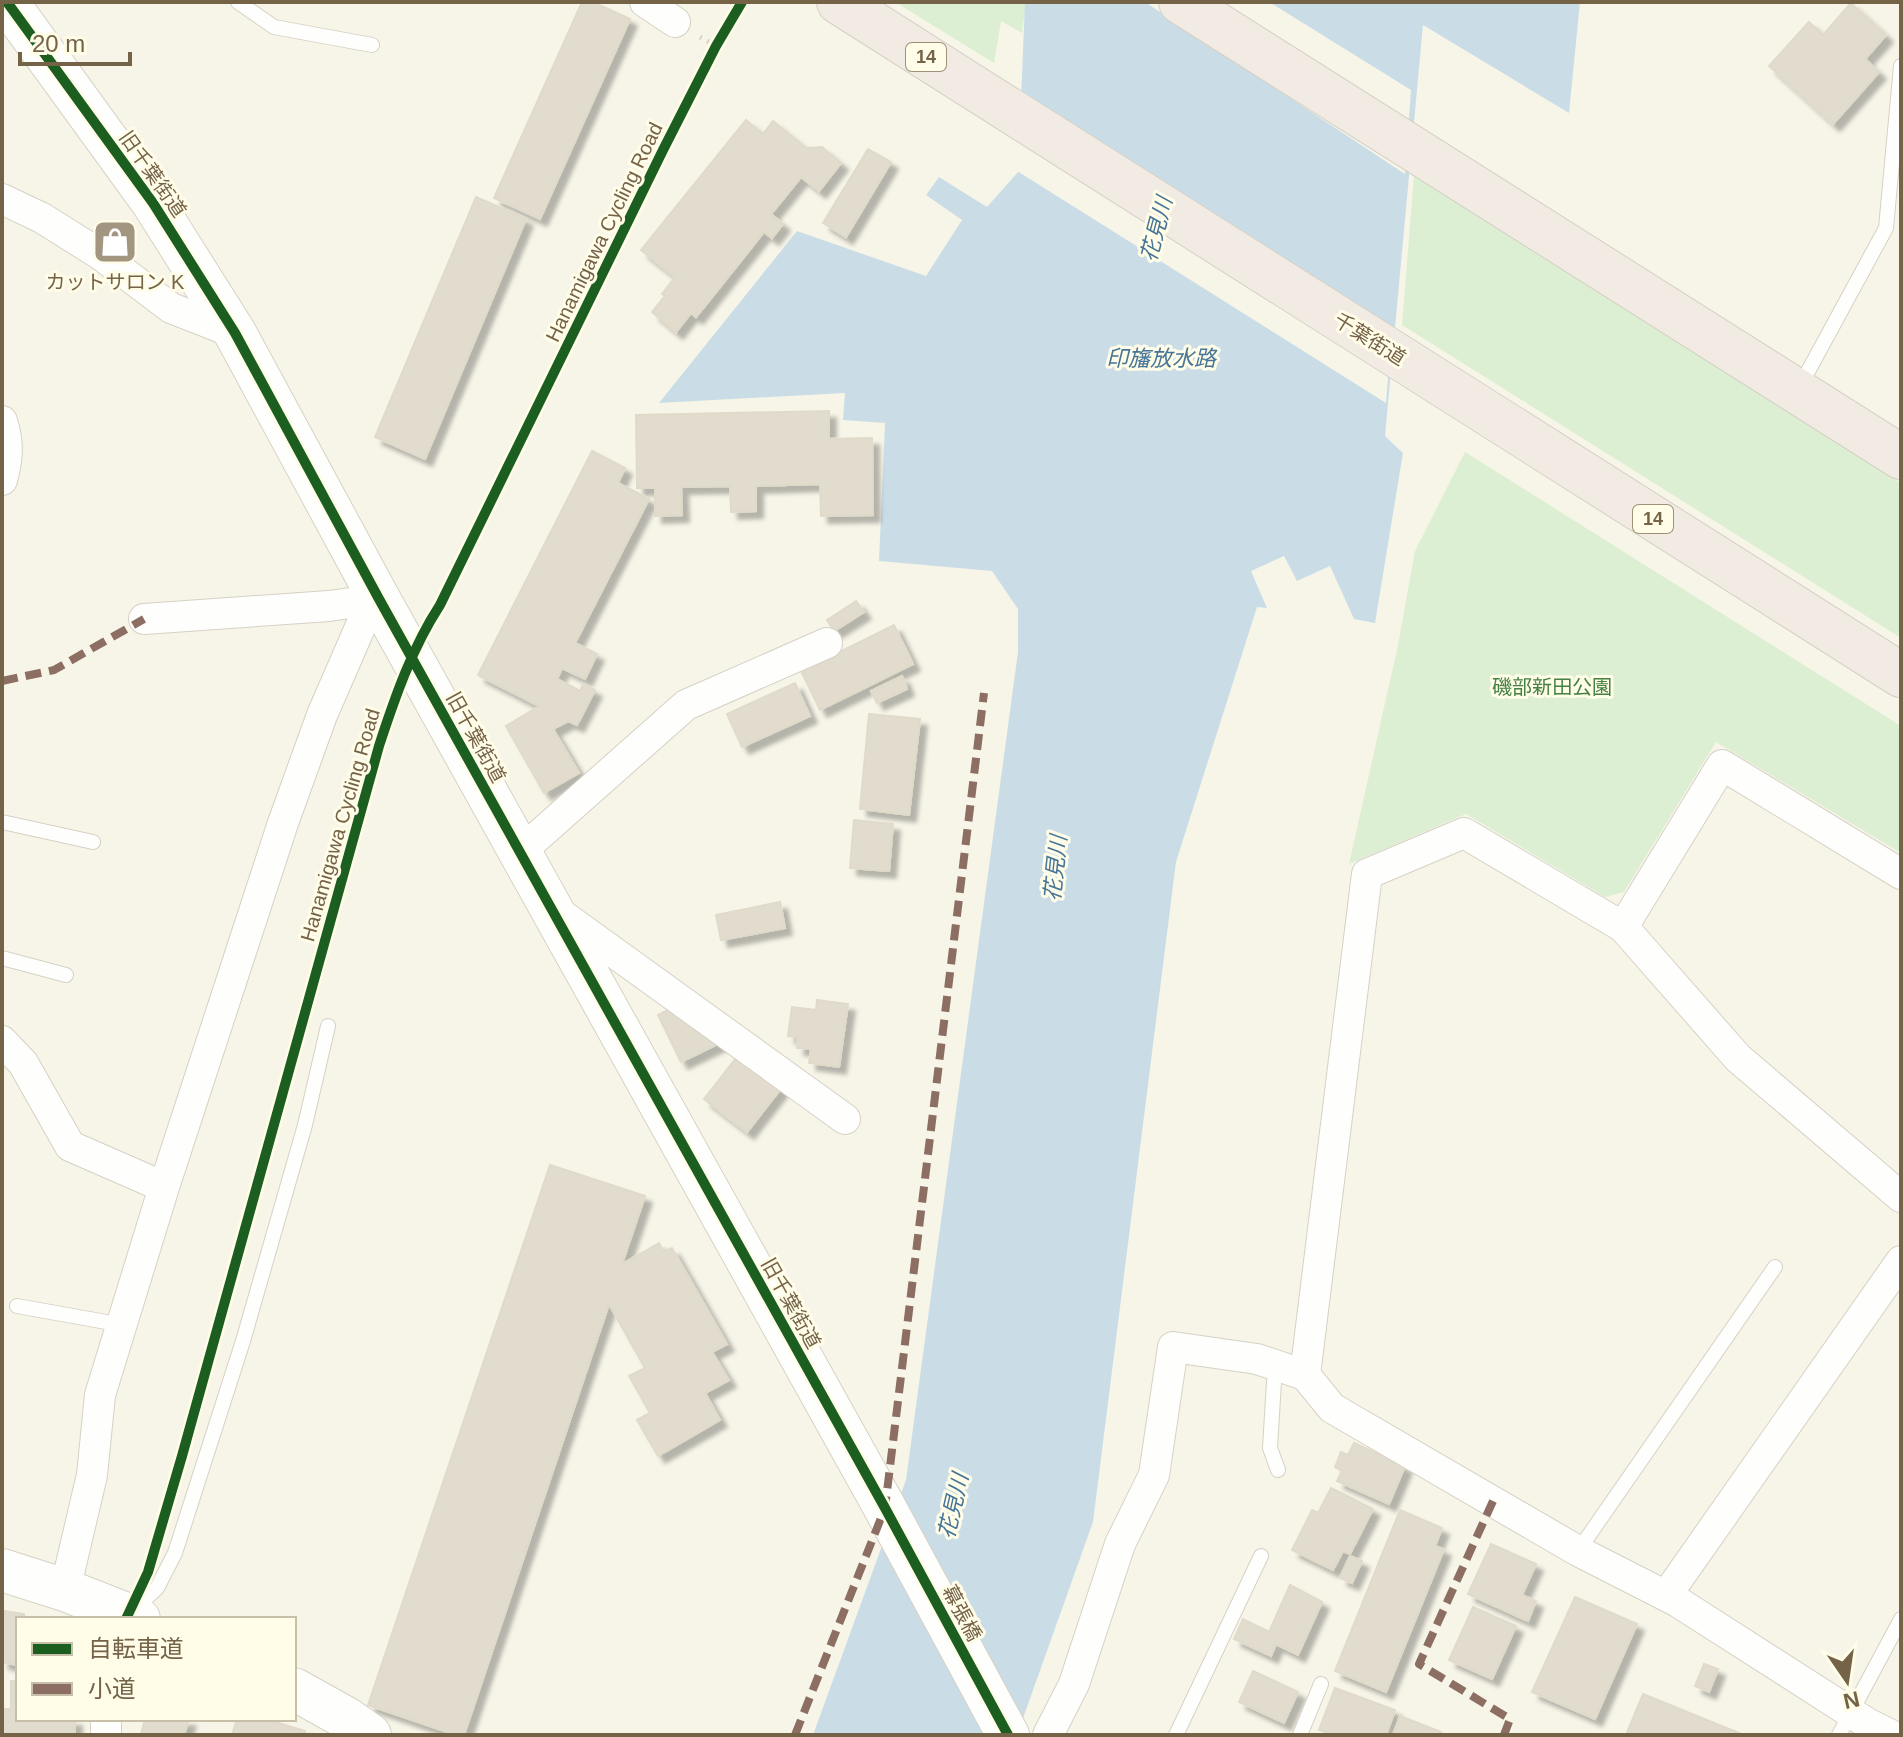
<svg xmlns="http://www.w3.org/2000/svg" width="1903" height="1737" font-family="Arial,'Noto Sans JP',sans-serif">
  <style>
    .green { fill: #dcefd2 }
    .water { fill: #cadde7 }
    .pier { fill: #f7f5e8 }
    .building { fill: #e1dccd; stroke: #e0daca; stroke-width: 2; filter: url(#shadow) }
    .lines { fill: none; stroke-linecap: round; stroke-linejoin: round }
    .lane-casing { stroke: #d6d1c6; stroke-width: 16 }
    .street-casing { stroke: #d6d1c6; stroke-width: 32 }
    .secondary-casing { stroke: #d6d2c6; stroke-width: 44 }
    .highway-casing { stroke: #d5d0c5; stroke-width: 46 }
    .path { stroke: #d9d5cc; stroke-width: 5; stroke-dasharray: 2 6; stroke-linecap: butt }
    .lane { stroke: #fefefc; stroke-width: 14 }
    .street { stroke: #fefefc; stroke-width: 30 }
    .secondary { stroke: #fefefc; stroke-width: 42 }
    .highway { stroke: #f1ebe3; stroke-width: 44 }
    .quiet { stroke: #8d6e63; stroke-width: 8; stroke-dasharray: 16 8; stroke-linecap: butt }
    .cycleway-casing { stroke: #fffce8; stroke-width: 15 }
    .cycleway { stroke: #1b5e20; stroke-width: 10 }
    .labels { text-anchor: middle; stroke-width: 6; stroke-linejoin: round; paint-order: stroke }
    .shield { fill: #fffce8; stroke: #9e9178; stroke-width: 2 }
    .shield-label { font-size: 18px; font-weight: bold; fill: #756348 }
    .street-label { font-size: 20px; fill: #756348; stroke: #fffce8 }
    .poi-label { font-size: 20px; fill: #756348; stroke: #fffce8 }
    .park-label { font-size: 20px; fill: #448142; stroke: #fffce8 }
    .water-label { font-size: 22px; font-style: italic; fill: #467597; stroke: #fffce8 }
  </style>
  <defs>
    <filter id="shadow"><feDropShadow dx="7" dy="7" stdDeviation="2" flood-color="#0004"/></filter>
  </defs>
  <rect width="100%" height="100%" fill="#f7f5e8"/>
  <path class="green" d="M895,2H1026L1022,33L1001,21L994,63Z
    M1414,175L1901,483V638L1402,325Z
    M1465,452L1901,726V853L1716,742L1624,892L1605,897L1466,814L1349,864L1398,645L1415,551Z"/>
  <path class="water" d="M1025,2H1580L1569,113L1423,25L1385,436L1403,453L1375,623L1354,619L1330,566L1297,581L1284,556L1251,571L1267,608L1257,607L1176,862L1093,1522L1017,1735H813L906,1480L1018,652V609L992,571L879,561L885,423L843,420L845,393L659,403L797,231L926,276L962,220L926,195L939,177L987,207L1018,172Z"/>
  <path class="pier" d="M1145,2H1269L1411,90L1405,174Z
    M1018,90L1392,327L1386,403L1014,169Z"/>
  <path class="building" d="M582,2H593L630,19L540,219L494,198Z
    M1851,3L1886,35L1865,59L1879,72L1833,124L1769,66L1809,22L1823,35Z
    M746,120L763,134L773,121L806,148L822,147L841,163L819,191L801,177L771,214L783,224L772,238L764,232L696,317L691,313L676,332L652,312L665,296L662,294L675,277L641,250Z
    M868,149L891,162L846,237L823,223Z
    M476,197L526,219L425,459L375,437Z
    M829,411V439L872,438L873,515L821,516L820,484L756,486V511L731,512L730,486L681,487L682,515L655,516V488H637L636,415Z
    M592,451L625,468L618,483L649,499L575,643L597,654L585,679L562,668L557,679L580,691L583,684L595,690L577,725L568,721L553,729L579,773L544,793L506,726L539,706L478,675Z
    M856,601L864,612L834,631L827,620Z
    M894,625L913,664L820,710L801,671Z
    M902,676L907,689L877,703L871,691Z
    M795,683L810,716L742,747L727,714Z
    M869,714L920,719L909,815L860,809Z
    M854,820L893,824L889,871L850,868Z
    M780,902L785,928L721,940L716,915Z
    M817,1000L848,1004L839,1067L809,1063L811,1049L797,1048L798,1037L788,1036L792,1007L816,1010Z
    M680,1004L724,1041L681,1062L658,1015Z
    M740,1053L783,1086L747,1132L704,1099Z
    M550,1165L645,1196L622,1264L659,1243L664,1252L672,1248L727,1344L712,1352L729,1380L705,1393L720,1420L658,1456L637,1420L650,1413L629,1376L645,1368L609,1304L464,1735H456L368,1705Z
    M1354,1443L1405,1466L1389,1504L1337,1481L1342,1471L1335,1467L1341,1452L1348,1455Z
    M1331,1488L1373,1509L1350,1554L1343,1551L1333,1570L1292,1550L1312,1510L1318,1513Z
    M1400,1510L1442,1528L1435,1546L1444,1549L1386,1692L1335,1671Z
    M1491,1544L1536,1564L1522,1595L1536,1601L1528,1621L1468,1594Z
    M1350,1556L1362,1561L1352,1583L1340,1578Z
    M1290,1585L1322,1602L1298,1655L1276,1644L1271,1656L1234,1639L1243,1619L1269,1632Z
    M1575,1597L1637,1624L1595,1719L1532,1692Z
    M1473,1607L1516,1626L1492,1679L1449,1660Z
    M4,1611L24,1614V1619H18V1665L2,1662Z
    M1704,1664L1718,1669L1709,1692L1695,1686Z
    M1253,1671L1298,1692L1284,1723L1239,1702Z
    M11,1681H18V1719H75V1735H2V1709H11Z
    M1335,1688L1395,1710L1386,1735H1334L1319,1730Z
    M1643,1694L1714,1723L1744,1735H1626Z
    M1400,1716L1441,1732L1439,1735H1393Z
    M145,1719H189L184,1735L141,1734Z
    M237,1719H265L305,1731L304,1735H232Z"/>
  <g class="lines">
    <g class="lane-casing">
      <path id="lane" d="M238,2L274,27L372,45
        M1799,388L1886,228L1901,66
        M2,822L93,842
        M2,958L66,975
        M17,1306L123,1325
        M1275,1365L1270,1448L1278,1470
        M1578,1551L1775,1267
        M131,1612L157,1588L175,1553L243,1341L305,1125L328,1026
        M1176,1735L1261,1556
        M1300,1735L1321,1684
        M1839,1735L1901,1619"/>
    </g>
    <g class="street-casing">
      <path id="street" d="M645,2L675,22
        M2,199L42,218L101,255L171,308L235,333
        M2,421C9,443 8,458 2,480
        M144,619L329,606L379,599
        M520,852L686,705L827,643
        M558,912L845,1119
        M1623,927L1722,765L1901,874
        M2,1041L23,1063L70,1146L164,1187
        M1305,1375L1332,1408L1578,1551L1678,1602L1867,1723L1891,1735
        M65,1590L92,1475L100,1395L164,1187L283,823L322,715L362,623L379,599
        M1666,1596L1901,1261
        M106,1719V1735
        M1048,1735L1074,1684L1120,1544L1154,1475L1173,1347L1257,1359L1305,1375L1367,874L1464,833L1623,927L1738,1058L1901,1197"/>
    </g>
    <g class="secondary-casing">
      <path id="secondary" d="M7,2L153,203L235,333L379,599L885,1508L1008,1735
        M2,1570L65,1590L139,1619
        M294,1689L346,1718L370,1735"/>
    </g>
    <g class="highway-casing">
      <path id="highway" d="M839,2L1901,675
        M1181,2L1901,457"/>
    </g>
    <path class="path" d="M700,37L716,46"/>
    <use href="#lane" class="lane"/>
    <use href="#street" class="street"/>
    <use href="#secondary" class="secondary"/>
    <use href="#highway" class="highway"/>
    <path class="quiet" d="M2,681L54,670L144,619
      M1493,1501L1419,1664L1510,1719L1504,1735
      M795,1735L885,1508L984,693"/>
    <g class="cycleway-casing">
      <path id="cycleway" d="M7,2L153,203L235,333L379,599L885,1508L1008,1735
        M126,1619L148,1572L182,1456L379,746C395,697 412,648 440,605L663,150L716,46L742,2"/>
    </g>
    <use href="#cycleway" class="cycleway"/>
  </g>
  <defs>
    <g id="shop-square" transform="scale(2.3)"><rect x="-9" y="-9" width="18" height="18" rx="4" fill="#a29680" stroke="#fffce8"/><path d="M-5-2.5h2.3a2.7 3.5 0 0 1 5.4 0H5L5.5 6h-11ZM-1.5-2.5h3a1.5 2.3 0 0 0-3 0Z" fill="#fff"/></g>
  </defs>
  <g fill-rule="evenodd">
    <use href="#shop-square" x="115" y="242"/>
  </g>
  <g class="labels">
    <g class="shield">
      <rect x="906" y="43" width="40" height="28" rx="6"/>
      <rect x="1633" y="505" width="40" height="28" rx="6"/>
    </g>
    <g class="shield-label">
      <text x="926" y="63">14</text>
      <text x="1653" y="525">14</text>
    </g>
    <g class="street-label">
      <text transform="translate(153 174) rotate(55)" y="7">旧千葉街道</text>
      <text transform="translate(604 232) rotate(-64)" y="7">Hanamigawa Cycling Road</text>
      <text transform="translate(1370 339) rotate(32)" y="7">千葉街道</text>
      <text transform="translate(476 737) rotate(61)" y="7">旧千葉街道</text>
      <text transform="translate(340 825) rotate(-74)" y="7">Hanamigawa Cycling Road</text>
      <text transform="translate(791 1303) rotate(61)" y="7">旧千葉街道</text>
      <text transform="translate(962 1613) rotate(62)" y="7">幕張橋</text>
    </g>
    <g class="poi-label">
      <text x="115" y="289">カットサロン K</text>
    </g>
    <g class="park-label">
      <text x="1552" y="694">磯部新田公園</text>
    </g>
    <g class="water-label">
      <text transform="translate(1156 229) rotate(-75)" y="8">花見川</text>
      <text x="1161" y="366">印旛放水路</text>
      <text transform="translate(1055 868) rotate(-84)" y="8">花見川</text>
      <text transform="translate(953 1506) rotate(-77)" y="8">花見川</text>
    </g>
  </g>
  <rect width="1903" height="1737" fill="none" stroke="#756348" stroke-width="8"/>
  <rect x="16" y="1617" width="280" height="104" fill="#fffce8" stroke="#c8bfa8" stroke-width="2"/>
  <rect x="32" y="1643" width="40" height="12" fill="#1b5e20" stroke="#c8bfa8" stroke-width="2"/>
  <text x="88" y="1657" font-size="24" fill="#756348">自転車道</text>
  <rect x="32" y="1683" width="40" height="12" fill="#8d6e63" stroke="#c8bfa8" stroke-width="2"/>
  <text x="88" y="1697" font-size="24" fill="#756348">小道</text>
  <g transform="translate(1847 1681) rotate(167)" stroke="#fffce8" stroke-width="6" paint-order="stroke">
  <path d="M0-6L14 30L0 20L-14 30Z" fill="#756348"/>
  <text y="-12" font-size="22" font-weight="bold" text-anchor="middle" fill="#756348">N</text>
  </g>
  <path d="M20 52v12h110v-12" fill="none" stroke="#756348" stroke-width="4"/>
  <text x="32" y="52" font-size="24" fill="#756348" stroke="#fffce8" stroke-width="6" paint-order="stroke">20 m</text>
</svg>
